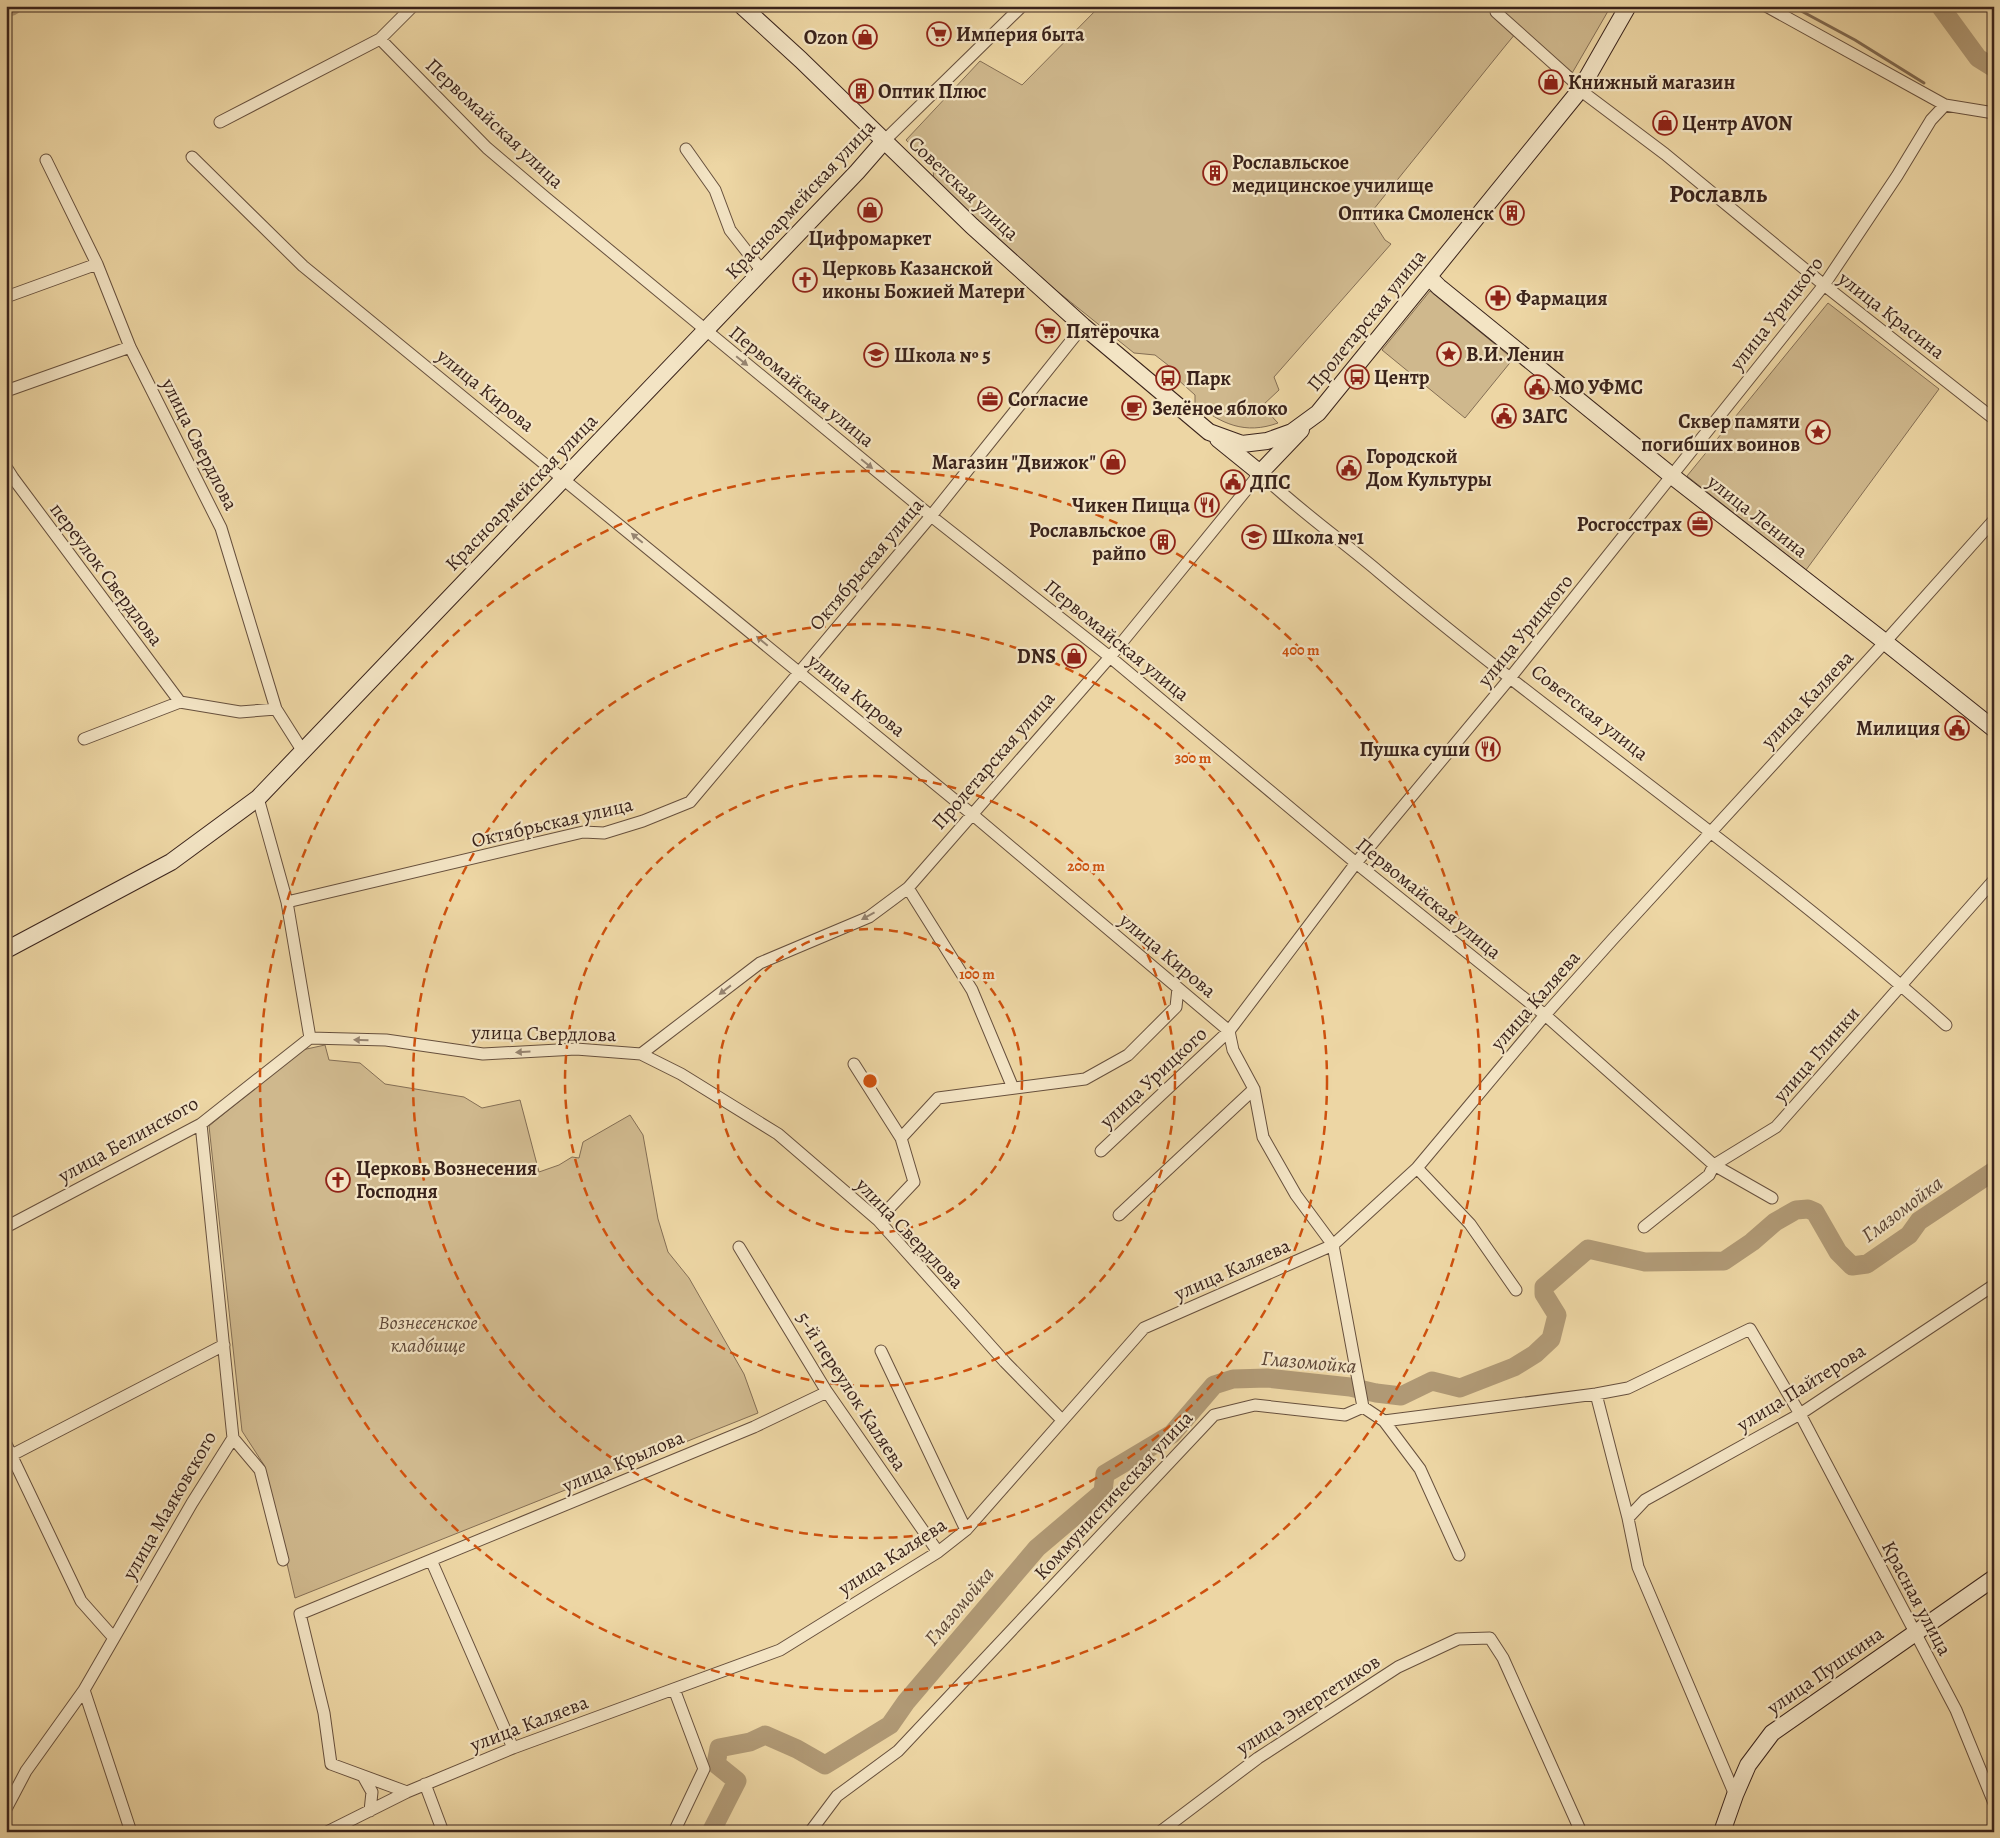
<svg xmlns="http://www.w3.org/2000/svg" width="2000" height="1838" font-family="Alegreya,serif">
  <style>
    .green { fill: #cfb88d; stroke: #846e54 }
    .lines { fill: none; stroke-linecap: round; stroke-linejoin: round }
    .stream { stroke: #816a51; stroke-width: 3 }
    .river { stroke: #b09975; stroke-width: 19 }
    .street-casing { stroke: #67503d; stroke-width: 13 }
    .secondary-casing { stroke: #3a231b; stroke-width: 18 }
    .street { stroke: #f3e4c4; stroke-width: 11 }
    .secondary { stroke: #f3e4c4; stroke-width: 16 }
    .oneway { fill: #968470 }
    .ring { fill: none; stroke: #ce510e; stroke-width: 2.5; stroke-dasharray: 9 6 }
    .labels { text-anchor: middle; stroke-width: 4.5; stroke-linejoin: round; paint-order: stroke }
    .poi-label { font-size: 20px; font-weight: bold; fill: #3a231b; stroke: #f3e4c4; text-anchor: start }
    .street-label { font-size: 20px; fill: #3a231b; stroke: #f3e4c4 }
    .park-label { font-size: 20px; font-style: italic; fill: #5f4838; stroke: #f3e4c4 }
    .water-label { font-size: 21px; font-style: italic; fill: #5d4636; stroke: #f3e4c4 }
    .district-label { font-size: 25px; font-weight: bold; fill: #3a231b; stroke: #f3e4c4 }
    .centre { fill: #ce510e; stroke: #f3e4c4; stroke-width: 2.5 }
    .ring-label { font-size: 15px; text-anchor: middle; font-weight: bold; fill: #ce510e; stroke: #f3e4c4; stroke-width: 4.5; stroke-linejoin: round; paint-order: stroke }
  </style>
  <rect width="100%" height="100%" fill="#edd6a4"/>
  <filter id="stains"><feTurbulence type="fractalNoise" baseFrequency=".004" numOctaves="4"/><feColorMatrix values="0 0 0 0 .2 0 0 0 0 .09 0 0 0 0 .02 0 0 0 .5 -.17"/></filter>
  <radialGradient id="worn" r=".72"><stop offset=".6" stop-color="#630" stop-opacity="0"/><stop offset="1" stop-color="#630" stop-opacity=".3"/></radialGradient>
  <path class="green" d="M1100,6H1131L1140,12L1145,6H1611L1571,75L1516,33L1506,45L1369,215L1385,240L1391,244L1274,377L1279,390L1262,406L1278,423C1245,435 1221,424 1195,403V395L1175,377L1173,369L1155,355L1134,353L1057,291L934,182L933,168L906,140L980,61L1022,85Z
    M1430,291L1513,359L1465,418L1382,350Z
    M1828,303L1939,389L1806,570L1687,476Z
    M325,1045L329,1060L360,1063L385,1084L464,1097L482,1108L520,1100L539,1172L559,1165L572,1157L579,1158L583,1142L630,1115L643,1135L658,1219L668,1252L689,1278L744,1374L758,1413L295,1598L264,1465L242,1431L209,1126L302,1050Z"/>
  <g class="lines">
    <path class="stream" d="M1792,6L1855,40L1924,83"/>
    <path class="river" d="M1940,6L1978,58L1994,68
      M6,8L12,6
      M711,1832L737,1781L716,1764L719,1748L750,1742L765,1735L797,1749L825,1765L890,1725L906,1702L1037,1548L1103,1492L1105,1474L1172,1434L1214,1385L1233,1379L1267,1378L1350,1387L1376,1393L1401,1396L1432,1381L1460,1388L1514,1367L1535,1354L1551,1339L1557,1315L1544,1294V1287L1588,1249L1645,1262L1724,1261L1752,1242L1775,1222L1796,1210L1808,1209L1815,1212L1838,1252L1852,1266L1867,1264L1909,1235L1919,1221L1994,1171"/>
    <g class="street-casing">
      <path id="street" d="M1766,6L1945,105L1994,113
        M1496,12L1574,82L1580,90L1665,154L1824,285L1994,419
        M380,39L487,148L546,198L931,516L1110,657L1356,863L1545,1015L1714,1165L1772,1198
        M220,122L380,39L413,6
        M884,141L1022,6
        M686,149L715,190L730,230L762,271
        M192,157L303,266L973,815L1229,1031L1233,1050L1254,1089L1263,1137L1296,1195L1333,1245L1363,1407
        M46,160L97,264L130,347L221,528L276,709L302,750
        M6,297L97,264
        M6,391L130,347
        M6,467L13,478L180,702L240,712L276,709
        M84,739L180,702
        M258,798L287,902L310,1038
        M908,888L972,990L1013,1088
        M287,902L583,832L604,833L643,821L690,802L931,516L1083,326
        M310,1038L386,1040L483,1054L576,1049L641,1054L681,1074L778,1134L878,1220L1005,1362L1062,1420
        M641,1054L760,963L869,917L908,888L1110,657L1260,473C1297,509 1340,539 1379,572C1564,728 1766,864 1946,1025
        M854,1064L901,1138
        M1101,1151L1229,1031L1356,863L1510,678L1824,285L1897,176L1931,120L1945,105
        M1417,1168L1470,1224L1516,1290
        M1119,1215L1254,1089
        M878,1220L914,1182L901,1138L938,1098L1085,1079L1128,1055L1176,1007L1178,988
        M6,1227L201,1124L310,1038
        M1644,1227L1709,1175L1714,1165L1776,1127L1994,880
        M739,1247L827,1392L938,1552
        M881,1351L966,1530
        M1596,1394L1628,1518L1638,1567L1735,1795
        M1384,1421L1420,1469L1459,1555
        M233,1438L260,1470L283,1560
        M6,1444L81,1601L113,1637
        M6,1458L224,1345
        M1628,1518L1645,1500L1800,1414L1994,1285
        M431,1560L513,1748
        M84,1690L131,1832
        M363,1776L372,1792L370,1811
        M425,1784L443,1832
        M407,1792L331,1764L324,1713L300,1614L754,1427L827,1392
        M6,1809L26,1771L84,1690L192,1503L233,1438L201,1124
        M327,1832L407,1792L513,1748L780,1650L938,1552L966,1530L1144,1328L1333,1245L1417,1168L1545,1015L1612,940L1885,642L1994,520
        M674,1832L704,1769L674,1689
        M810,1832L837,1796L898,1751L1214,1415L1255,1405L1345,1415L1363,1407L1384,1421L1596,1394L1628,1388L1750,1329L1800,1414L1956,1710L1994,1803
        M1160,1832L1258,1758L1398,1667L1458,1639L1490,1638L1503,1658L1581,1832"/>
    </g>
    <g class="secondary-casing">
      <path id="secondary" d="M742,6L801,60L972,226L1083,326L1209,432L1242,444L1267,441L1292,432L1318,413L1580,90L1628,6
        M1429,277L1439,287L1672,476L1885,642L1994,729
        M1218,439L1260,473L1301,430
        M6,950L171,862L258,798L857,172L884,141
        M1722,1832L1735,1795L1748,1765L1772,1733L1994,1578"/>
    </g>
    <use href="#street" class="street"/>
    <use href="#secondary" class="secondary"/>
  </g>
  <defs><path id="oneway-solid" d="M-6-.8H1V-3.2L6.5 0L1 3.2V.8H-6Z" transform="scale(1.25)"/></defs>
  <g class="oneway">
    <use href="#oneway-solid" transform="translate(742 361) rotate(39)"/>
    <use href="#oneway-solid" transform="translate(867 464) rotate(39)"/>
    <use href="#oneway-solid" transform="translate(637 538) rotate(-140)"/>
    <use href="#oneway-solid" transform="translate(762 641) rotate(-140)"/>
    <use href="#oneway-solid" transform="translate(868 916) rotate(151)"/>
    <use href="#oneway-solid" transform="translate(725 990) rotate(142)"/>
    <use href="#oneway-solid" transform="translate(361 1040) rotate(-178)"/>
    <use href="#oneway-solid" transform="translate(523 1052) rotate(177)"/>
  </g>
  <g class="ring">
    <circle cx="870" cy="1081" r="152"/>
    <circle cx="870" cy="1081" r="305"/>
    <circle cx="870" cy="1081" r="457"/>
    <circle cx="870" cy="1081" r="610"/>
  </g>
  <defs>
    <g id="supermarket-ring" transform="scale(1.25)"><circle r="9.5" fill="#f3e4c4" stroke="#8f2418" stroke-width="1.5"/><path d="M-6-5.5h2.5l.6 2H6L4.5 2H-2.5L-4.4-4H-6ZM-1.5 3.2a1.3 1.3 0 1 0 .1 0ZM3 3.2a1.3 1.3 0 1 0 .1 0Z" fill="#8f2418"/></g>
    <g id="shop-ring" transform="scale(1.25)"><circle r="9.5" fill="#f3e4c4" stroke="#8f2418" stroke-width="1.5"/><path d="M-5-2.5h2.3a2.7 3.5 0 0 1 5.4 0H5L5.5 6h-11ZM-1.5-2.5h3a1.5 2.3 0 0 0-3 0Z" fill="#8f2418"/></g>
    <g id="building-ring" transform="scale(1.25)"><circle r="9.5" fill="#f3e4c4" stroke="#8f2418" stroke-width="1.5"/><path d="M-4-6H4V6H1V3H-1V6H-4ZM-2.5-4.3h1.7v1.8h-1.7ZM.8-4.3h1.7v1.8H.8ZM-2.5-1h1.7V.8h-1.7ZM.8-1h1.7V.8H.8Z" fill="#8f2418"/></g>
    <g id="church-ring" transform="scale(1.25)"><circle r="9.5" fill="#f3e4c4" stroke="#8f2418" stroke-width="1.5"/><path d="M-1.2-6h2.4v3.5h3.3v2.4h-3.3V6h-2.4V-.1h-3.3v-2.4h3.3Z" fill="#8f2418"/></g>
    <g id="pharmacy-ring" transform="scale(1.25)"><circle r="9.5" fill="#f3e4c4" stroke="#8f2418" stroke-width="1.5"/><path d="M-2-6h4v4h4v4h-4v4h-4v-4h-4v-4h4Z" fill="#8f2418"/></g>
    <g id="sight-ring" transform="scale(1.25)"><circle r="9.5" fill="#f3e4c4" stroke="#8f2418" stroke-width="1.5"/><path d="M0-6L1.8-2.2L6-1.7L2.9 1.2L3.7 5.4L0 3.3L-3.7 5.4L-2.9 1.2L-6-1.7L-1.8-2.2Z" fill="#8f2418"/></g>
    <g id="school-ring" transform="scale(1.25)"><circle r="9.5" fill="#f3e4c4" stroke="#8f2418" stroke-width="1.5"/><path d="M0-5L7-2L0 1L-7-2ZM-4 1L0 2.5L4 1V4Q0 6-4 4Z" fill="#8f2418"/></g>
    <g id="bus-ring" transform="scale(1.25)"><circle r="9.5" fill="#f3e4c4" stroke="#8f2418" stroke-width="1.5"/><path d="M-5-6H5V4H4V6H2V4H-2V6H-4V4H-5ZM-3.5-4V0h7V-4ZM-3.5 1.2v1.5H-2V1.2ZM2 1.2v1.5H3.5V1.2Z" fill="#8f2418"/></g>
    <g id="civic-ring" transform="scale(1.25)"><circle r="9.5" fill="#f3e4c4" stroke="#8f2418" stroke-width="1.5"/><path d="M-.6-6.5H3V-4.5H.6V-3L4-1V1h2V6H-6V1h2V-1L-.6-3ZM-1.2 2.5V6h2.4V2.5Z" fill="#8f2418"/></g>
    <g id="office-ring" transform="scale(1.25)"><circle r="9.5" fill="#f3e4c4" stroke="#8f2418" stroke-width="1.5"/><path d="M-6-3h4V-5.5h4V-3h4V5H-6ZM-1-4.5V-3h2v-1.5ZM-6 0V1H6V0Z" fill="#8f2418"/></g>
    <g id="cafe-ring" transform="scale(1.25)"><circle r="9.5" fill="#f3e4c4" stroke="#8f2418" stroke-width="1.5"/><path d="M-5.5-4.5H6V0H3Q3 3.5 0 3.5H-2.5Q-5.5 3.5-5.5 0ZM3-3.2v2h1.7v-2ZM-6 4.5H4V6H-6Z" fill="#8f2418"/></g>
    <g id="restaurant-ring" transform="scale(1.25)"><circle r="9.5" fill="#f3e4c4" stroke="#8f2418" stroke-width="1.5"/><path d="M-5-6h1v4h1v-4h1v4h1v-4h1v5L-1.5 .5V6h-2V.5L-5-1ZM5-6V6H3V1.5H1.5Q1.5-4 5-6Z" fill="#8f2418"/></g>
  </defs>
  <g fill-rule="evenodd">
    <use href="#supermarket-ring" x="939" y="34"/>
    <use href="#shop-ring" x="865" y="37"/>
    <use href="#shop-ring" x="1551" y="82"/>
    <use href="#building-ring" x="861" y="91"/>
    <use href="#shop-ring" x="1665" y="123"/>
    <use href="#building-ring" x="1215" y="173"/>
    <use href="#shop-ring" x="870" y="210"/>
    <use href="#building-ring" x="1512" y="213"/>
    <use href="#church-ring" x="805" y="280"/>
    <use href="#pharmacy-ring" x="1498" y="298"/>
    <use href="#supermarket-ring" x="1048" y="331"/>
    <use href="#sight-ring" x="1449" y="354"/>
    <use href="#school-ring" x="876" y="355"/>
    <use href="#bus-ring" x="1357" y="377"/>
    <use href="#bus-ring" x="1168" y="378"/>
    <use href="#civic-ring" x="1537" y="387"/>
    <use href="#office-ring" x="990" y="399"/>
    <use href="#cafe-ring" x="1134" y="408"/>
    <use href="#civic-ring" x="1504" y="416"/>
    <use href="#sight-ring" x="1818" y="432"/>
    <use href="#shop-ring" x="1113" y="462"/>
    <use href="#civic-ring" x="1349" y="468"/>
    <use href="#civic-ring" x="1233" y="482"/>
    <use href="#restaurant-ring" x="1207" y="505"/>
    <use href="#office-ring" x="1700" y="524"/>
    <use href="#school-ring" x="1254" y="537"/>
    <use href="#building-ring" x="1163" y="542"/>
    <use href="#shop-ring" x="1074" y="656"/>
    <use href="#civic-ring" x="1957" y="728"/>
    <use href="#restaurant-ring" x="1488" y="749"/>
    <use href="#church-ring" x="338" y="1180"/>
  </g>
  <g class="labels">
    <g class="poi-label">
      <text x="956" y="41">Империя быта</text>
      <text x="848" y="44" text-anchor="end">Ozon</text>
      <text x="1568" y="89">Книжный магазин</text>
      <text x="878" y="98">Оптик Плюс</text>
      <text x="1682" y="130">Центр AVON</text>
      <text x="1232" y="169">Рославльское<tspan x="1232" dy="23">медицинское училище</tspan></text>
      <text x="1494" y="220" text-anchor="end">Оптика Смоленск</text>
      <text x="870" y="245" text-anchor="middle">Цифромаркет</text>
      <text x="822" y="275">Церковь Казанской<tspan x="822" dy="23">иконы Божией Матери</tspan></text>
      <text x="1516" y="305">Фармация</text>
      <text x="1066" y="338">Пятёрочка</text>
      <text x="1466" y="361">В.И. Ленин</text>
      <text x="894" y="362">Школа № 5</text>
      <text x="1374" y="384">Центр</text>
      <text x="1186" y="385">Парк</text>
      <text x="1554" y="394">МО УФМС</text>
      <text x="1008" y="406">Согласие</text>
      <text x="1152" y="415">Зелёное яблоко</text>
      <text x="1522" y="423">ЗАГС</text>
      <text x="1800" y="428" text-anchor="end">Сквер памяти<tspan x="1800" dy="23">погибших воинов</tspan></text>
      <text x="1366" y="463">Городской<tspan x="1366" dy="23">Дом Культуры</tspan></text>
      <text x="1096" y="469" text-anchor="end">Магазин "Движок"</text>
      <text x="1250" y="489">ДПС</text>
      <text x="1190" y="512" text-anchor="end">Чикен Пицца</text>
      <text x="1682" y="531" text-anchor="end">Росгосстрах</text>
      <text x="1146" y="537" text-anchor="end">Рославльское<tspan x="1146" dy="23">райпо</tspan></text>
      <text x="1272" y="544">Школа №1</text>
      <text x="1056" y="663" text-anchor="end">DNS</text>
      <text x="1940" y="735" text-anchor="end">Милиция</text>
      <text x="1470" y="756" text-anchor="end">Пушка суши</text>
      <text x="356" y="1175">Церковь Вознесения<tspan x="356" dy="23">Господня</tspan></text>
    </g>
    <g class="street-label">
      <text transform="translate(495 123) rotate(43)" y="7">Первомайская улица</text>
      <text transform="translate(964 188) rotate(43)" y="7">Советская улица</text>
      <text transform="translate(800 199) rotate(-47)" y="7">Красноармейская улица</text>
      <text transform="translate(1776 313) rotate(-52)" y="7">улица Урицкого</text>
      <text transform="translate(1892 315) rotate(38)" y="7">улица Красина</text>
      <text transform="translate(1366 320) rotate(-51)" y="7">Пролетарская улица</text>
      <text transform="translate(802 386) rotate(39)" y="7">Первомайская улица</text>
      <text transform="translate(486 390) rotate(39)" y="7">улица Кирова</text>
      <text transform="translate(200 444) rotate(63)" y="7">улица Свердлова</text>
      <text transform="translate(521 492) rotate(-46)" y="7">Красноармейская улица</text>
      <text transform="translate(1758 516) rotate(38)" y="7">улица Ленина</text>
      <text transform="translate(866 564) rotate(-50)" y="7">Октябрьская улица</text>
      <text transform="translate(107 574) rotate(53)" y="7">переулок Свердлова</text>
      <text transform="translate(1525 630) rotate(-51)" y="7">улица Урицкого</text>
      <text transform="translate(1117 640) rotate(39)" y="7">Первомайская улица</text>
      <text transform="translate(857 695) rotate(39)" y="7">улица Кирова</text>
      <text transform="translate(1807 699) rotate(-47)" y="7">улица Каляева</text>
      <text transform="translate(1590 712) rotate(38)" y="7">Советская улица</text>
      <text transform="translate(993 760) rotate(-49)" y="7">Пролетарская улица</text>
      <text transform="translate(552 822) rotate(-13)" y="7">Октябрьская улица</text>
      <text transform="translate(1429 898) rotate(39)" y="7">Первомайская улица</text>
      <text transform="translate(1168 955) rotate(40)" y="7">улица Кирова</text>
      <text transform="translate(1535 1000) rotate(-49)" y="7">улица Каляева</text>
      <text transform="translate(544 1033) rotate(1)" y="7">улица Свердлова</text>
      <text transform="translate(1816 1054) rotate(-49)" y="7">улица Глинки</text>
      <text transform="translate(1153 1077) rotate(-43)" y="7">улица Урицкого</text>
      <text transform="translate(128 1139) rotate(-29)" y="7">улица Белинского</text>
      <text transform="translate(910 1233) rotate(46)" y="7">улица Свердлова</text>
      <text transform="translate(1232 1269) rotate(-24)" y="7">улица Каляева</text>
      <text transform="translate(1801 1387) rotate(-32)" y="7">улица Пайтерова</text>
      <text transform="translate(852 1391) rotate(57)" y="7">5-й переулок Каляева</text>
      <text transform="translate(623 1461) rotate(-23)" y="7">улица Крылова</text>
      <text transform="translate(1113 1495) rotate(-47)" y="7">Коммунистическая улица</text>
      <text transform="translate(169 1505) rotate(-60)" y="7">улица Маяковского</text>
      <text transform="translate(892 1556) rotate(-33)" y="7">улица Каляева</text>
      <text transform="translate(1917 1598) rotate(62)" y="7">Красная улица</text>
      <text transform="translate(1825 1670) rotate(-35)" y="7">улица Пушкина</text>
      <text transform="translate(1308 1704) rotate(-33)" y="7">улица Энергетиков</text>
      <text transform="translate(529 1723) rotate(-21)" y="7">улица Каляева</text>
    </g>
    <g class="park-label">
      <text x="428" y="1329">Вознесенское<tspan x="428" dy="23">кладбище</tspan></text>
    </g>
    <g class="water-label">
      <text transform="translate(1902 1209) rotate(-37)" y="7">Глазомойка</text>
      <text transform="translate(1309 1362) rotate(5)" y="7">Глазомойка</text>
      <text transform="translate(959 1606) rotate(-50)" y="7">Глазомойка</text>
    </g>
    <g class="district-label">
      <text x="1718" y="202">Рославль</text>
    </g>
  </g>
  <circle cx="870" cy="1081" r="8" class="centre"/>
  <g class="ring-label">
    <text x="1301" y="655">400 m</text>
    <text x="1193" y="763">300 m</text>
    <text x="1086" y="871">200 m</text>
    <text x="977" y="979">100 m</text>
  </g>
  <rect width="2000" height="1838" fill="none" stroke="#edd6a4" stroke-width="25"/>
  <rect x="8" y="8" width="1985" height="1823" fill="none" stroke="#3a231b" stroke-width="2.5"/>
  <rect x="12" y="12" width="1975" height="1813" fill="none" stroke="#3a231b"/>
  <rect width="100%" height="100%" filter="url(#stains)"/>
  <rect width="100%" height="100%" fill="url(#worn)"/>
</svg>
